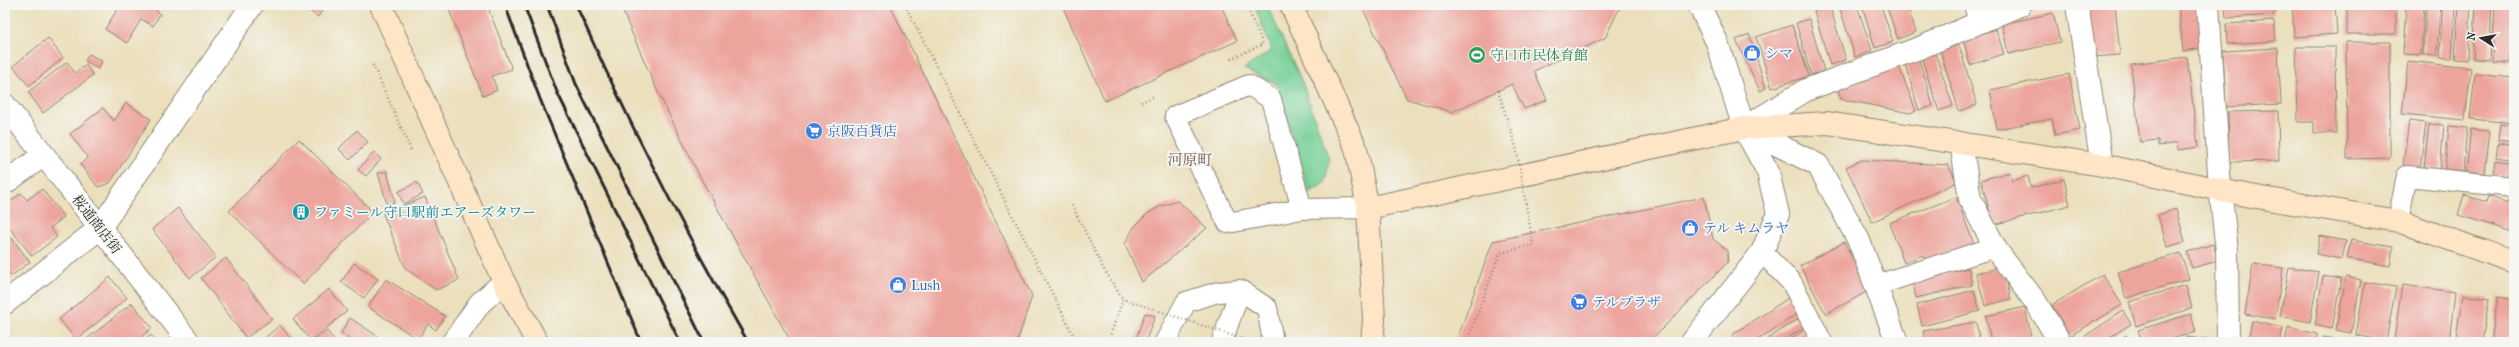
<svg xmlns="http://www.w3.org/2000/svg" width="2519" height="347" font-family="'IM FELL French Canon','Noto Serif JP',serif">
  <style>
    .green { fill: #76d097; stroke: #507e61 }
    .building { fill: #eda49d }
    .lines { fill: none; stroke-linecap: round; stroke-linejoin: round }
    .lane-casing { stroke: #8b8574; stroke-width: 22 }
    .street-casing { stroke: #8b8574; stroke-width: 24 }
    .secondary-casing { stroke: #8b8574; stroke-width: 24 }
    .path { stroke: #8b8574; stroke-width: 2.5; stroke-dasharray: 1 3; stroke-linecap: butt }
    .lane { stroke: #fff; stroke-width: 20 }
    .street { stroke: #fff; stroke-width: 22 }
    .secondary { stroke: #fde5c5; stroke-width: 22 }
    .rail { stroke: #2b2b2b; stroke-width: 3 }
    .path-bridge { stroke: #8b8574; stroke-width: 2.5; stroke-dasharray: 1 3; stroke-linecap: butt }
    .labels { text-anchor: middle; stroke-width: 3.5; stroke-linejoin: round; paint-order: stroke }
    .shop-label { font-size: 14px; fill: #366cbe; stroke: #f6f6f2; text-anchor: start }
    .leisure-label { font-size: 14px; fill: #27864d; stroke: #f6f6f2; text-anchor: start }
    .culture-label { font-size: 14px; fill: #0d838f; stroke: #f6f6f2; text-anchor: start }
    .street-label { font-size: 14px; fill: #2b2b2b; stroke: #f6f6f2 }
    .neighbourhood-label { font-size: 15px; fill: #6f5553; stroke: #f6f6f2 }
  </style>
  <rect width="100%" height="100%" fill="#f6f6f2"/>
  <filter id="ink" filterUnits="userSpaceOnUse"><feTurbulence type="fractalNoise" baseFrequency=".025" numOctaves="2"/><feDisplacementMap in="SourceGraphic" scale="8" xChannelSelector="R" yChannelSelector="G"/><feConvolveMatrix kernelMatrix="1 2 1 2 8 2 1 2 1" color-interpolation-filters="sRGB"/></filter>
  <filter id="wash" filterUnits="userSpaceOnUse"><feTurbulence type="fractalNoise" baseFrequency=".012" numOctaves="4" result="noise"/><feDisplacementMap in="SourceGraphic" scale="16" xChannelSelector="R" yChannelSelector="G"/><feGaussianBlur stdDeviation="0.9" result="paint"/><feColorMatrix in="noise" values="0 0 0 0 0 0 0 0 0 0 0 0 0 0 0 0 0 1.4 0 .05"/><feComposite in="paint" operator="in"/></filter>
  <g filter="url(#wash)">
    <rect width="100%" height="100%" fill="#ebdfbc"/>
    <path class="green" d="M1254,5H1267L1302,82L1329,159L1325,183L1309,193L1277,84L1244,69L1272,50Z"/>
    <g id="blocks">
      <path class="building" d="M120,5H160L156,11L160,14L153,26L141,19L127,43L105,29Z
        M301,5H326L318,17Z
        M453,5H487L512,69L492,76L497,90L483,96L448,7Z
        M620,5H890L1032,296L1017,342H791L699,175L655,86Z
        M1062,5H1221L1237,41L1105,101Z
        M1361,5H1621L1605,38L1534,71L1547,100L1524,109L1512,84L1452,112L1407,99Z
        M1839,5H1857L1872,51L1855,57Z
        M1862,5H1881L1893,42L1875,48Z
        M1886,5H1907L1916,32L1898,39Z
        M2088,5H2115L2120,55L2093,57Z
        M2178,5H2198L2203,48L2183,51Z
        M2225,5H2274V15L2226,18Z
        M2292,5H2335L2337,34L2294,37Z
        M2347,5H2396V34H2347Z
        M2406,5H2424L2421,55L2403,54Z
        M2426,5H2440L2437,56L2423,55Z
        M2442,5H2455L2452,58H2440Z
        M2458,5H2471L2468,60L2455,59Z
        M2476,5H2492L2489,60L2473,59Z
        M2495,5H2514L2510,63L2492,62Z
        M1830,7L1846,60L1830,65L1814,11Z
        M2053,13L2060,42L2008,54L2002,24Z
        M1809,19L1824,71L1811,75L1796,23Z
        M2274,21L2276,41L2227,44L2226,24Z
        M1792,25L1809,76L1772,88L1756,37Z
        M1996,29L2004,54L1970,65L1963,39Z
        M1749,34L1766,88L1760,91L1736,40Z
        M48,38L63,58L29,86L13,66Z
        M2346,42H2390V158L2347,159Z
        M1959,45L1977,105L1959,111L1940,50Z
        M2296,47H2335L2336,133H2314V122H2298Z
        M2278,48L2281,104L2226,107L2223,51Z
        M1935,53L1953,106L1939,111L1921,57Z
        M89,54L102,61L98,69L85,61Z
        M2187,57L2198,147L2178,150L2177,143L2158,146V140L2140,142L2131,64Z
        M1919,60L1933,106L1919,110L1905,64Z
        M2408,61L2471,68L2465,120L2402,114Z
        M67,62L75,73L86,65L93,75L43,113L28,92Z
        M1899,66L1916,111L1910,113L1841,99L1838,90Z
        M2069,74L2080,130L2055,135L2052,119L1997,129L1990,90Z
        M2475,74L2514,78V123L2470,119Z
        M126,103L151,119L110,183L98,187L80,164L88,158L70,134L103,108L114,121Z
        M2278,111L2279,161L2229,162L2228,112Z
        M2409,121L2426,123L2420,168L2403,165Z
        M2429,124L2444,125L2440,169L2424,167Z
        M2500,124L2514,126V142L2498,140Z
        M2449,126L2467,128L2463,171L2445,169Z
        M2471,129L2490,131L2485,173L2466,171Z
        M357,130L368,142L350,160L339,149Z
        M299,139L373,212L303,284L229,211Z
        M2498,143L2514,146V160L2496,157Z
        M374,152L381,159L366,176L358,170Z
        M1862,160L1948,165L1957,182L1872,222L1846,167Z
        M2495,160L2514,163V177L2493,174Z
        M387,171L395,202L387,204L378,173Z
        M2010,172L2012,181L2028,176L2031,188L2064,179L2070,205L1993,225L1981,180Z
        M417,182L423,194L404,204L398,192Z
        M42,189L64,217L50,228L57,237L32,256L5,222V206L21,193L27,200Z
        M2464,195L2486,202L2488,196L2508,203L2510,195L2514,197V232L2458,215Z
        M425,197L459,280L436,290L406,269L383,214Z
        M1704,197L1713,239L1727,250L1728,262L1649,342H1456L1493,241Z
        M1956,197L1974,244L1926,262L1923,255L1904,263L1889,223Z
        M1178,201L1207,228L1142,282L1125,244L1134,227L1147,214L1161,206Z
        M178,208L216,257L190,278L152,229Z
        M2176,209L2185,242L2167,247L2158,215Z
        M2320,236L2346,241L2342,259L2316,254Z
        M11,237L30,262L11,276L5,268V242Z
        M2351,240L2393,247L2390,266L2347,258Z
        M1844,242L1870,290L1826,314L1800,266Z
        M2213,244L2218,261L2192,268L2187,252Z
        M2181,253L2189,279L2126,298L2118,272Z
        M226,258L272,319L246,338L201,278Z
        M354,263L378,279L364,298L341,282Z
        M2253,264L2283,268L2275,319L2245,314Z
        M2003,267L2011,299L1985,306L1976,273Z
        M2289,267L2319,272L2310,322L2280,316Z
        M1969,268L1972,285L1916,298L1912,280Z
        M5,273L9,278L5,281Z
        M2103,274L2122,305L2070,336L2052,305Z
        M2323,276L2341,279L2332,329L2315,325Z
        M110,277L127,298L76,340L59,319Z
        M2346,277L2361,280L2351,333L2336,330Z
        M386,279L445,316L436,330L428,324L418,339L368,307Z
        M2365,282L2396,287L2386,341L2356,335Z
        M2186,285L2192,308L2136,326L2129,302Z
        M2402,285L2455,292L2449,342L2394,340Z
        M329,289L347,311L311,341L293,319Z
        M1974,290L1980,311L1922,326L1917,305Z
        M2463,295L2489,299L2482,342H2455Z
        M1790,297L1800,312L1754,342H1737L1732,335Z
        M2498,297L2514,300L2511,342H2491Z
        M132,303L152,328L135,342H83Z
        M2025,307L2032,342H1991L1986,316Z
        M2123,311L2131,324L2102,342H2076Z
        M1145,313L1155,316L1145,342H1135Z
        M2191,314L2196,332L2161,342H2142L2138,330Z
        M1803,316L1808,325L1782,342H1763Z
        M350,318L386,342H349L350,340L341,333Z
        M2252,321L2283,328L2280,342H2248Z
        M1976,322L1980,342H1925L1923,331Z
        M280,325L293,342H260Z
        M2288,327L2317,334L2316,342H2285Z
        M1808,328L1817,342H1787Z
        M327,331L336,342H313Z
        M151,335L157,342H142Z
        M2126,335L2131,342H2115Z
        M2186,337L2211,340V342H2186Z
        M2323,337L2347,341V342H2322Z"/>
    </g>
  </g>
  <g filter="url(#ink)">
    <use href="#blocks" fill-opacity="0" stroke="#8b8574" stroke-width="1"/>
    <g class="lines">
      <g class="lane-casing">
        <path id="lane" d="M1974,5L1979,22
          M1302,209L1271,99L1249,85L1175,116L1228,223L1302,209L1368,208
          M2398,221L2407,176L2514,187
          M1762,252L1792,283L1822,342
          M1877,285L1995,247
          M1165,342L1186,302L1218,292L1240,290L1267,308L1272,336L1271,342
          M1222,342L1240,290"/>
      </g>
      <g class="street-casing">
        <path id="street" d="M2077,5L2102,165
          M2208,5L2220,188L2227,251L2228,342
          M5,105L189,342
          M1744,128L1806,90L1922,47L2020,5
          M1744,128L1818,165L1859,241L1897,342
          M1961,143L1970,199L1997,251L2035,301L2060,342
          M5,183L44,155
          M5,303L100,228L252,5
          M453,342L480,303L504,282
          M1692,342L1762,252L1778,214L1768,172L1744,128L1717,42L1699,5"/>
      </g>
      <g class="secondary-casing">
        <path id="secondary" d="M381,5L504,282L537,342
          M1291,5L1356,148L1368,208L1374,320L1372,342
          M1368,208L1744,128L1827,123L2102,165L2245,195L2398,221L2514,262"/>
      </g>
      <path class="path" d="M905,5L1077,342
        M1231,59L1263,44L1246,5
        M373,65L411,150
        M1141,102L1153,97
        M1072,205L1103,268L1123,299
        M1467,342L1500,253L1533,245L1531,233"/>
      <use href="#lane" class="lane"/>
      <use href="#street" class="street"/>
      <use href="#secondary" class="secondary"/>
      <path class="rail" d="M505,5L540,99L641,342
        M524,5L557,92L680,342
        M547,5L576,84L704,342
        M576,5C627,120 685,233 748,342"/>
      <path class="path-bridge" d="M1498,91L1516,147L1531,233
        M1108,342L1123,299L1252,342"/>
    </g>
  </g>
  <defs>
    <g id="shop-disc" transform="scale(0.9)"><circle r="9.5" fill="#3f7fe0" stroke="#f6f6f2"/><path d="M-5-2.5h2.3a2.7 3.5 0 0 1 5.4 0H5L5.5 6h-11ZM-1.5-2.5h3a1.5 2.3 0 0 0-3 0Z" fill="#fff"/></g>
    <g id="stadium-disc" transform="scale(0.9)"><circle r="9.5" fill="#2e9e5b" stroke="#f6f6f2"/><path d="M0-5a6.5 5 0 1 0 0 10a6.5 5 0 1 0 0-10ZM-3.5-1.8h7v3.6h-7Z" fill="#fff"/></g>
    <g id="supermarket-disc" transform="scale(0.9)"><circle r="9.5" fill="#3f7fe0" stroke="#f6f6f2"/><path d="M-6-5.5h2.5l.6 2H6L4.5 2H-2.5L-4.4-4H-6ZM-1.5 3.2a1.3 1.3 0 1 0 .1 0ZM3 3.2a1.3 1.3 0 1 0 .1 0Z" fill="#fff"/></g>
    <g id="building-disc" transform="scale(0.9)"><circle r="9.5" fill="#0f9aa8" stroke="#f6f6f2"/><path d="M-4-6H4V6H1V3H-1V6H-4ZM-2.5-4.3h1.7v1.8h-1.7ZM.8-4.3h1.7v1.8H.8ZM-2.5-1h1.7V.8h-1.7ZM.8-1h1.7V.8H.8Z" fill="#fff"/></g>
  </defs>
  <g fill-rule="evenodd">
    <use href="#shop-disc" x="1752" y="53"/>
    <use href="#stadium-disc" x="1477" y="55"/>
    <use href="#supermarket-disc" x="814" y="131"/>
    <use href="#building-disc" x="301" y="212"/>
    <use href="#shop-disc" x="1690" y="228"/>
    <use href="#shop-disc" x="898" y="285"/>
    <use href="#supermarket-disc" x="1579" y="302"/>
  </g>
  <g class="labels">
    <g class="shop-label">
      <text x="1765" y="58">シマ</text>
      <text x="827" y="136">京阪百貨店</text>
      <text x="1703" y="233">テル キムラヤ</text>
      <text x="911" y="290">Lush</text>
      <text x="1592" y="307">テルプラザ</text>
    </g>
    <g class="leisure-label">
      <text x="1490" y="60">守口市民体育館</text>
    </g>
    <g class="culture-label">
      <text x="314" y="217">ファミール守口駅前エアーズタワー</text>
    </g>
    <g class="street-label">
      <text transform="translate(97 224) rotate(52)" y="5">桜通商店街</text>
    </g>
    <g class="neighbourhood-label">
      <text x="1190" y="165">河原町</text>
    </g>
  </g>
  <rect width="2519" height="347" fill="none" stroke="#f6f6f2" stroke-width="20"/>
  <g transform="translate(2481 38) rotate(281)" stroke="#f6f6f2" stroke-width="3" paint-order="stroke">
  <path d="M0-3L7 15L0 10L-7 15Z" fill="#2b2b2b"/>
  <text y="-6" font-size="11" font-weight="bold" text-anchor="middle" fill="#2b2b2b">N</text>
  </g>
</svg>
